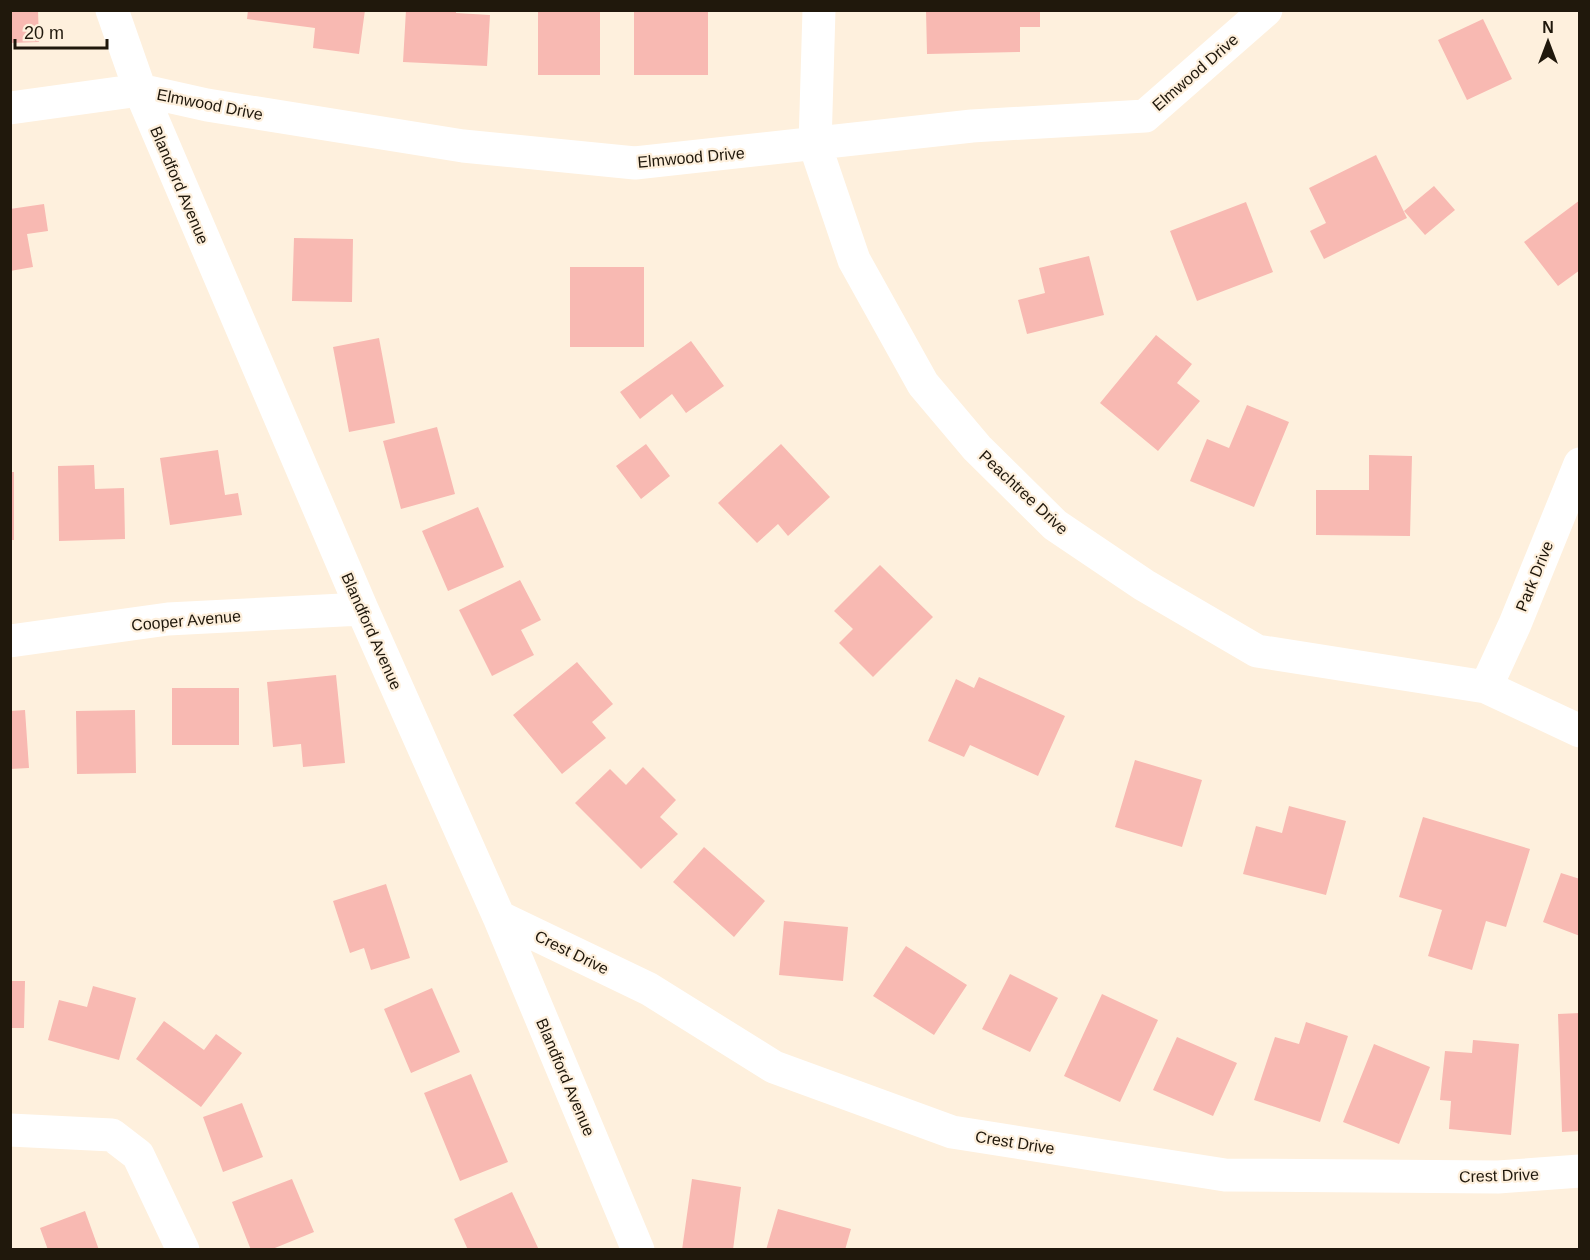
<svg xmlns="http://www.w3.org/2000/svg" width="1590" height="1260" font-family="Arial,sans-serif">
  <style>
    .building { fill: #f8b9b2 }
    .lines { fill: none; stroke-linecap: round; stroke-linejoin: round }
    .street { stroke: #fff; stroke-width: 33 }
    .labels { text-anchor: middle; stroke-width: 4.5; stroke-linejoin: round; paint-order: stroke }
    .street-label { font-size: 16px; fill: #20180c; stroke: #fef0dd }
  </style>
  <rect width="100%" height="100%" fill="#fef0dd"/>
  <path class="building" d="M10,10H38L39,42L10,43Z
    M248,10H365L359,54L313,48L315,28L247,19Z
    M406,10H456V13L490,15L487,66L403,62Z
    M538,10H600V75H538Z
    M634,10H708V75H634Z
    M926,10H1040V27H1020V52L927,54Z
    M1483,19L1512,79L1467,100L1438,40Z
    M1376,155L1407,218L1324,259L1310,231L1326,223L1309,188Z
    M1434,186L1455,210L1425,235L1404,211Z
    M1580,200V270L1558,286L1524,242Z
    M1246,202L1273,272L1197,301L1170,231Z
    M44,204L48,231L27,234L33,267L10,271V209Z
    M294,238L353,239L352,302L292,301Z
    M1089,256L1104,315L1027,334L1018,300L1045,293L1039,268Z
    M570,267H644V347H570Z
    M1156,335L1192,364L1177,383L1200,401L1158,451L1100,403Z
    M379,338L395,423L349,432L333,347Z
    M691,341L724,386L686,413L672,394L640,419L620,392Z
    M1247,405L1289,422L1254,507L1190,481L1207,439L1229,448Z
    M437,427L455,494L401,509L383,441Z
    M646,444L670,476L641,499L616,466Z
    M781,444L830,497L788,536L778,524L757,543L718,503Z
    M218,450L225,495L238,493L242,515L170,525L160,458Z
    M1369,455L1412,456L1410,536L1316,535V490H1369Z
    M94,465L95,489L124,488L125,539L59,541L58,466Z
    M10,472H14V540H10Z
    M478,507L504,567L448,591L422,531Z
    M880,565L933,617L873,677L839,643L853,629L834,611Z
    M520,580L541,620L521,630L534,655L492,676L459,610Z
    M577,662L613,704L592,722L606,738L562,774L513,715Z
    M336,675L345,763L303,767L301,744L273,747L267,682Z
    M979,677L1065,716L1038,776L970,745L964,757L928,741L956,679L974,688Z
    M172,688H239V745H172Z
    M25,710L29,768L10,769V711Z
    M135,710L136,773L77,774L76,711Z
    M1135,760L1202,780L1182,847L1115,827Z
    M643,767L676,800L660,817L678,834L641,869L575,803L610,769L626,785Z
    M1289,806L1346,821L1326,895L1243,874L1256,826L1282,833Z
    M1423,817L1530,849L1506,927L1486,921L1472,970L1428,956L1442,910L1399,897Z
    M704,847L765,901L734,937L673,882Z
    M1561,873L1580,879V936L1543,922Z
    M386,884L410,958L371,970L364,948L350,953L333,901Z
    M784,921L848,927L843,981L779,975Z
    M906,946L967,985L934,1035L873,996Z
    M1010,974L1058,998L1030,1052L982,1029Z
    M10,981H25L24,1028H10Z
    M93,986L136,998L119,1060L48,1040L59,1000L87,1007Z
    M432,988L460,1052L411,1073L384,1009Z
    M1102,994L1158,1020L1120,1102L1064,1076Z
    M1580,1013V1131L1562,1132L1558,1014Z
    M164,1021L204,1050L216,1034L242,1053L201,1107L136,1059Z
    M1306,1022L1348,1036L1320,1122L1254,1100L1275,1037L1299,1044Z
    M1177,1037L1237,1063L1213,1116L1153,1090Z
    M1473,1040L1519,1044L1511,1135L1449,1129L1451,1101L1440,1100L1445,1051L1472,1053Z
    M1374,1044L1430,1067L1399,1144L1343,1122Z
    M471,1074L508,1162L460,1181L424,1093Z
    M242,1103L263,1157L223,1172L203,1117Z
    M292,1179L314,1232L270,1250H251L232,1202Z
    M692,1179L741,1187L733,1250H682Z
    M512,1192L539,1250H468L454,1219Z
    M778,1209L851,1229L845,1250H766Z
    M85,1211L99,1250H48L40,1228Z"/>
  <g class="lines">
    <path class="street" d="M112,10L140,90L362,609L499,917L638,1250
      M819,10L815,145L854,260L923,384L977,448L1055,525L1144,585L1257,651L1486,687L1580,731
      M10,108L140,90L207,105L463,146L635,163L972,126L1145,116L1266,10
      M10,641L168,619L362,609
      M1486,687L1515,624L1580,464
      M499,917L649,989L774,1067L952,1132L1225,1175L1498,1177L1580,1171
      M10,1130L112,1135L138,1155L183,1250"/>
  </g>
  <g class="labels">
    <g class="street-label">
      <text transform="translate(1195 72) rotate(-41)" y="6">Elmwood Drive</text>
      <text transform="translate(210 104) rotate(11)" y="6">Elmwood Drive</text>
      <text transform="translate(691 157) rotate(-5)" y="6">Elmwood Drive</text>
      <text transform="translate(180 185) rotate(67)" y="6">Blandford Avenue</text>
      <text transform="translate(1024 492) rotate(43)" y="6">Peachtree Drive</text>
      <text transform="translate(1534 576) rotate(-68)" y="6">Park Drive</text>
      <text transform="translate(186 620) rotate(-5)" y="6">Cooper Avenue</text>
      <text transform="translate(372 631) rotate(66)" y="6">Blandford Avenue</text>
      <text transform="translate(572 952) rotate(26)" y="6">Crest Drive</text>
      <text transform="translate(566 1077) rotate(67)" y="6">Blandford Avenue</text>
      <text transform="translate(1015 1142) rotate(9)" y="6">Crest Drive</text>
      <text transform="translate(1499 1175) rotate(-2)" y="6">Crest Drive</text>
    </g>
  </g>
  <rect width="1590" height="1260" fill="none" stroke="#20180c" stroke-width="24"/>
  <g transform="translate(1548 42)" stroke="#fef0dd" stroke-width="4.5" paint-order="stroke">
  <path d="M0-4.5L10 22L0 15L-10 22Z" fill="#20180c"/>
  <text y="-9" font-size="16" font-weight="bold" text-anchor="middle" fill="#20180c">N</text>
  </g>
  <path d="M15 39v9h92v-9" fill="none" stroke="#20180c" stroke-width="3"/>
  <text x="24" y="39" font-size="18" fill="#20180c" stroke="#fef0dd" stroke-width="4.5" paint-order="stroke">20 m</text>
</svg>
